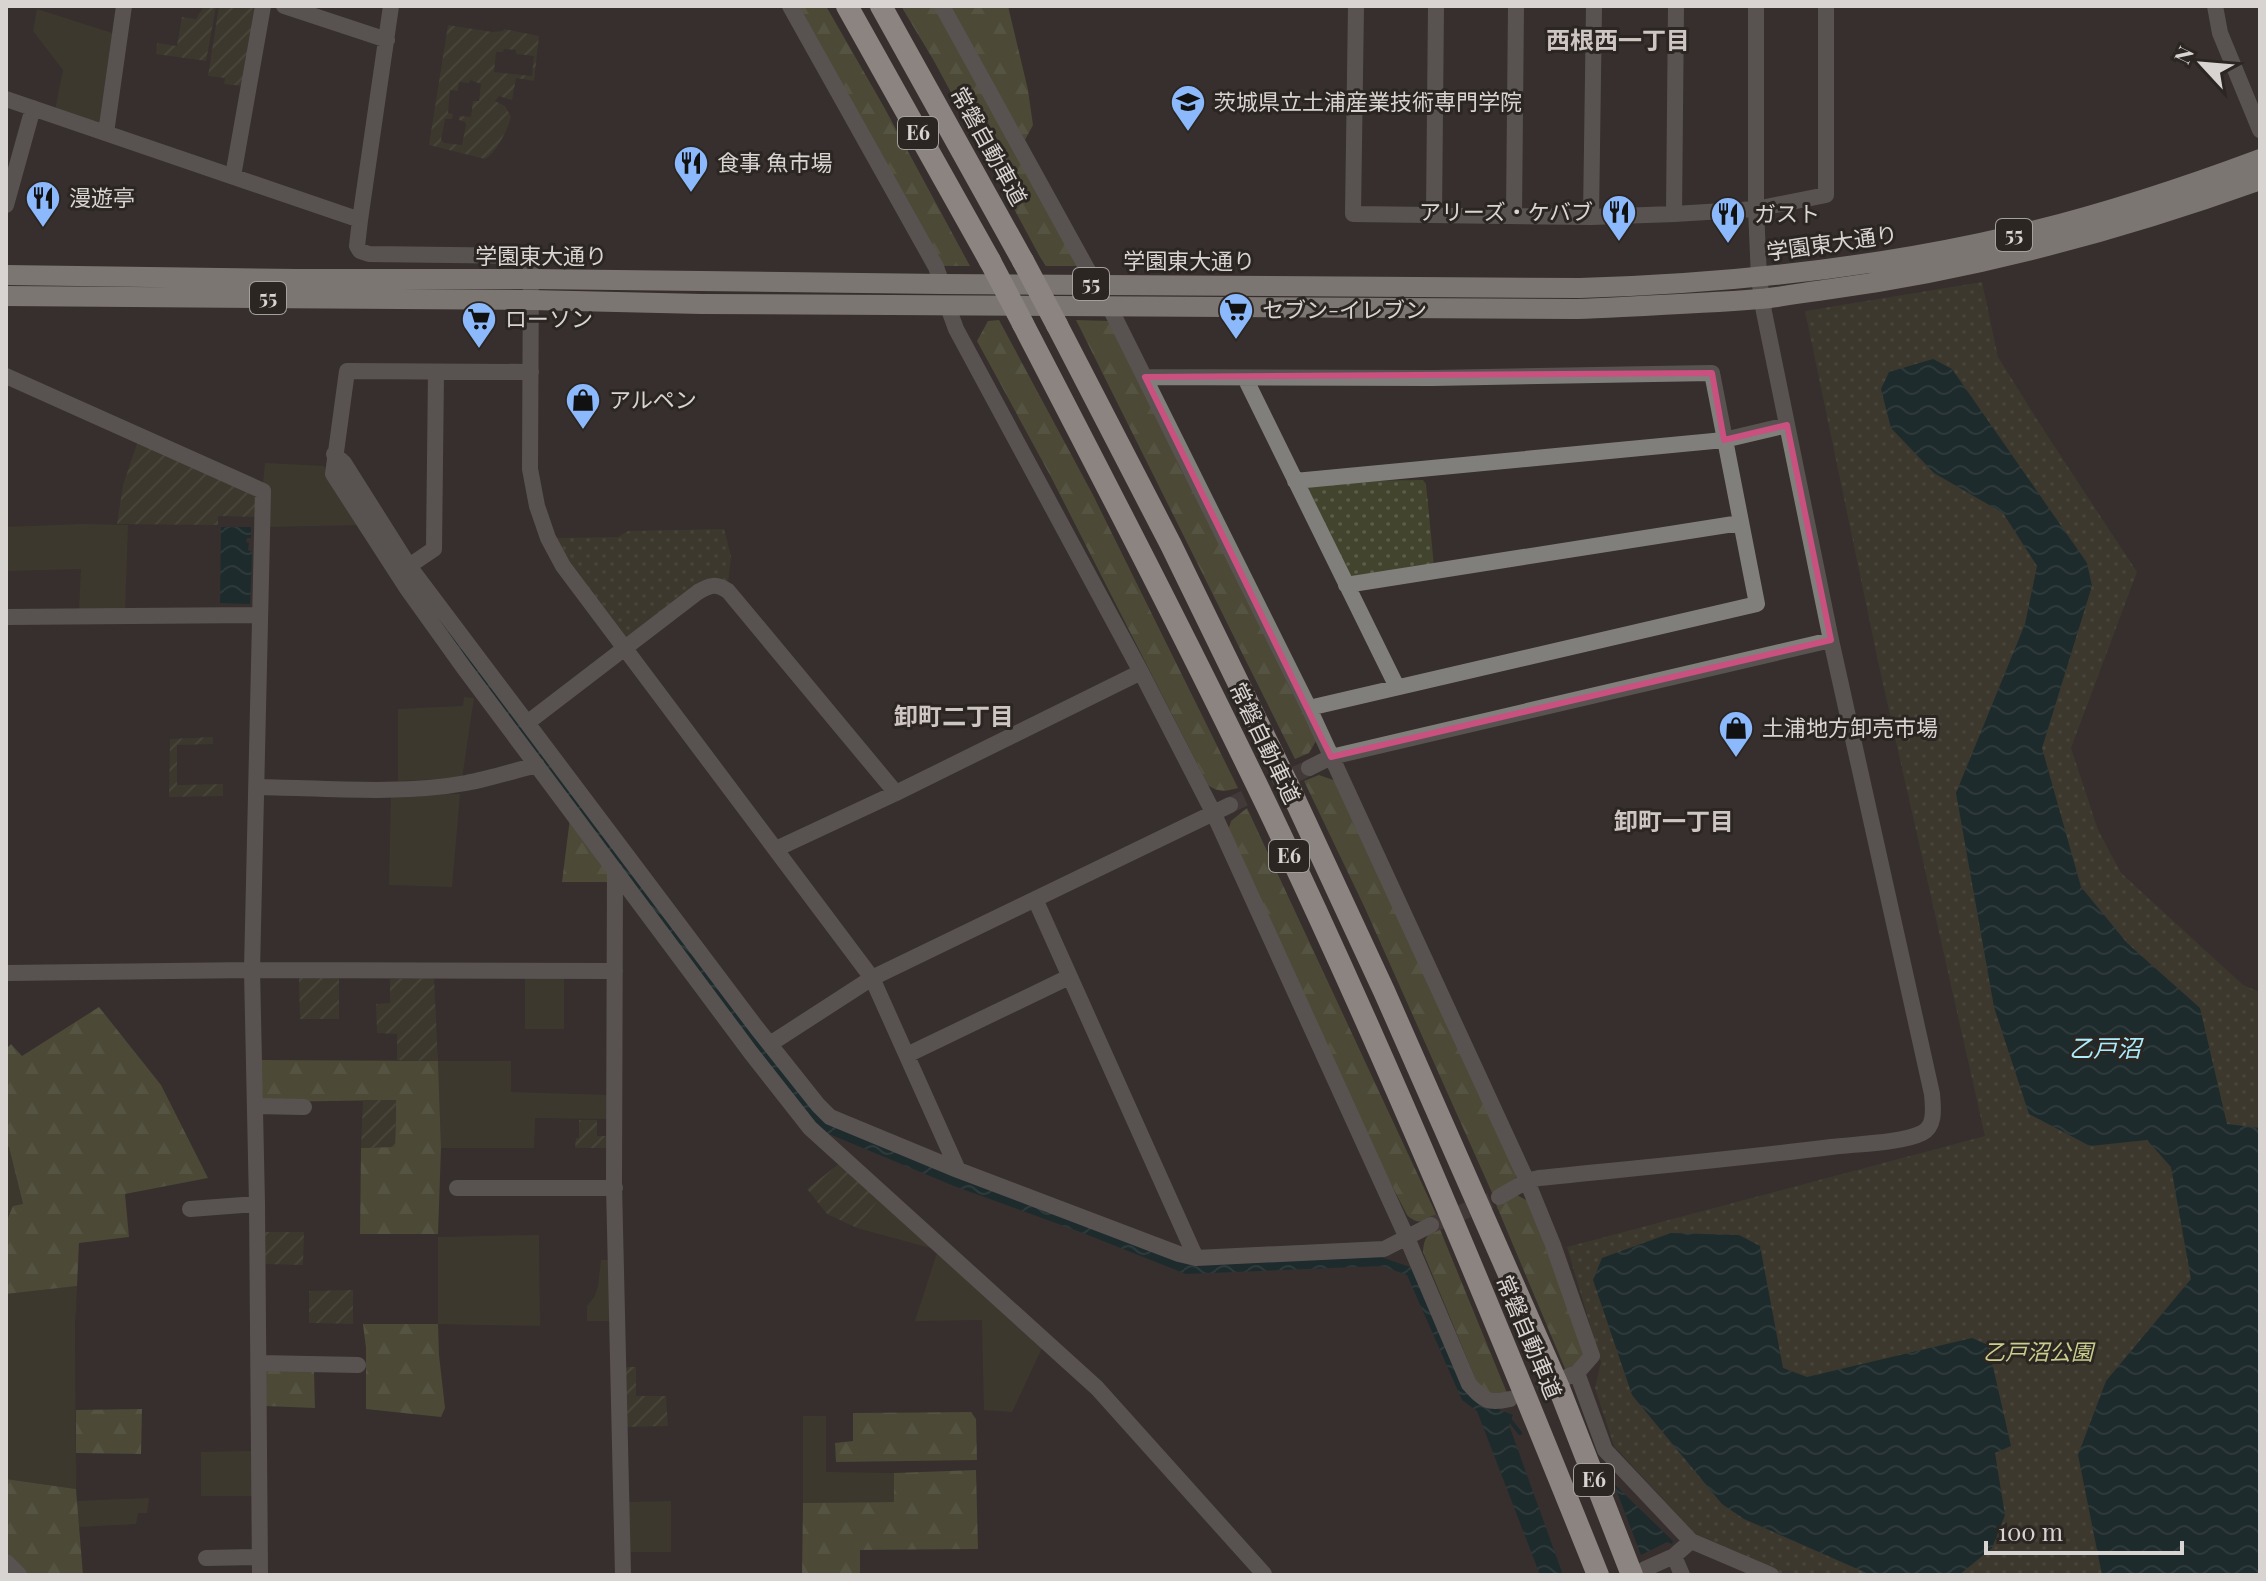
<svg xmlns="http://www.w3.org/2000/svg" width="2266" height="1581" font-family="'Playfair Display','Noto Sans JP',serif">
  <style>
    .grass { fill: #43442d }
    .forest { fill: url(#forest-firs) }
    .park { fill: url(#park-dots) }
    .garden { fill: url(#garden-furrows); fill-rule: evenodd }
    .water { fill: url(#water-waves) }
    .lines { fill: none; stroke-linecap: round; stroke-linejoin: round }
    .stream { stroke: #00262e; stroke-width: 4 }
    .minor-tunnel { stroke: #4e4846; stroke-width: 16; stroke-dasharray: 16 8; stroke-linecap: butt }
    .minor { stroke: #817f7c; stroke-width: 16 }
    .major { stroke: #d1ccc7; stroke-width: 20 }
    .highway { stroke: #f1ebe5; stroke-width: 22 }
    .highway-bridge { stroke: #f1ebe5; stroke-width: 22 }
    .marked { fill: none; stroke: #c9507f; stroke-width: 6; stroke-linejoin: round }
    .labels { text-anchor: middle; stroke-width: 6; stroke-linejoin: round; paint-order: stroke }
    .shield { fill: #2c2623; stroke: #a4a09e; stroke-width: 2 }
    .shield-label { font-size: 20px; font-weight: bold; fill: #d8d4d2 }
    .poi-label { font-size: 22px; fill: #d8d4d2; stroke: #2c2623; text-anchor: start }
    .street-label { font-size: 22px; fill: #d8d4d2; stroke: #2c2623 }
    .park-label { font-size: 22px; font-style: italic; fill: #cace8c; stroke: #2c2623 }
    .neighbourhood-label { font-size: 24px; font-weight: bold; fill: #cec6c2; stroke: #2c2623 }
    .water-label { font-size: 24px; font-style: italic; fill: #aaedfd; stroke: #2c2623 }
  </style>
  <defs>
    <pattern id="forest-firs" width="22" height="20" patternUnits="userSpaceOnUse" patternTransform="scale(2)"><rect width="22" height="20" fill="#666942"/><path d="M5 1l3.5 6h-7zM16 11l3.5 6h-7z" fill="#7b7e5c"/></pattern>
    <pattern id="park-dots" width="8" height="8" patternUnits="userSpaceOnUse" patternTransform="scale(2)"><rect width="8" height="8" fill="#43442d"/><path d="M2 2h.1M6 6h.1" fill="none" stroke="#5d5e4b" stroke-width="1.8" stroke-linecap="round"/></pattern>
    <pattern id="garden-furrows" width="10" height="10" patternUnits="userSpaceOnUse" patternTransform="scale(2)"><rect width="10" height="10" fill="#43442d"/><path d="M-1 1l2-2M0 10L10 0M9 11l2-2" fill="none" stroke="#5d5e4b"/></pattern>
    <pattern id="water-waves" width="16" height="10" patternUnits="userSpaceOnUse" patternTransform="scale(2)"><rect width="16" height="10" fill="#00262e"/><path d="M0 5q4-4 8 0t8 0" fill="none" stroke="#24454b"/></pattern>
  </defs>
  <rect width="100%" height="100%" fill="#362f2d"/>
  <path class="grass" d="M37,9L115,34L103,122L98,125L55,110L63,70L33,31Z
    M265,463L324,466L360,525L266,527L263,483Z
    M80,524L128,525L125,611H79L81,569L6,571V527Z
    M464,697L474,698L462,778L398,781V709L463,706Z
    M460,794L452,887L389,885L391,795Z
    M525,977H564V1029H525Z
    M438,1061H511V1092L610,1095L609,1119L535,1118L534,1148H441Z
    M6,1146H9L23,1205L6,1250Z
    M879,1199L938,1250L1042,1348L1012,1412L984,1410L982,1320L915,1321L938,1250L857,1228Z
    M539,1235L540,1326L438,1324V1237Z
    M601,1260H611L610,1321H587V1306L595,1296L598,1286Z
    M77,1286L75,1326L76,1489L6,1479V1294Z
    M803,1416H826V1472L894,1473V1502L803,1503Z
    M254,1451L255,1496H201V1452Z
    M149,1498L147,1513H138L136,1524L79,1527L77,1501Z
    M671,1501V1552H629V1502Z"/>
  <path class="forest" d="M798,6H826L884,107L970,266H942Z
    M901,6H937L1077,266H1046L1040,257L934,61Z
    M949,6H1008L1028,90L1033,125L1025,140Z
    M999,320L1093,495L1238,788C1227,791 1218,793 1208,785L1051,477L977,341L988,321Z
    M1076,320L1110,321L1304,709L1316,741L1309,753L1295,759Z
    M1319,775L1336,781L1513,1165L1516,1177L1511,1186L1493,1195L1364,906L1304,781Z
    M1247,808L1437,1216C1425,1222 1417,1225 1407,1215L1377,1157L1228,831L1231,821Z
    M570,818L609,871L608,882H562Z
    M99,1007L161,1085L208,1178L125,1194L129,1237L79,1243L77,1286L6,1294L8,1218L13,1206L23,1204L9,1147L6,1146V1049L11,1044L22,1056Z
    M260,1060L438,1061L441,1148L438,1234H360L361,1148L395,1146L396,1100L267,1102L261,1098Z
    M1517,1195L1528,1201L1584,1350L1582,1360L1566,1371L1495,1202Z
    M1439,1227L1507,1393C1494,1396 1488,1395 1478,1385L1423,1252C1424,1238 1427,1234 1439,1227Z
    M363,1324H438L439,1355L445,1408L441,1417L366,1409V1348Z
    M265,1369L314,1371L315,1408L265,1406Z
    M142,1409L141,1454L76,1453V1410Z
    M971,1412L976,1419L977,1460L836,1462L835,1443L853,1441V1413Z
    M976,1470L978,1549L860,1550V1575H802L803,1503L894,1502V1473Z
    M6,1479L76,1489L83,1575H28L6,1552Z"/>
  <path class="park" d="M1982,282L1998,357L2043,429L2137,572L2071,748L2098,830L2121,873L2243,985L2260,992V1575H1784L1702,1541L1614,1446L1595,1388L1601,1362L1567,1247L1985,1136L1879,666L1805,311Z
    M1423,480L1426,484L1434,566L1348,581L1299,482Z
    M724,529L731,556L728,584L625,641L552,538L618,537L628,531Z"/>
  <path class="garden" d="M204,6H216L206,61L156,54L157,43L177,46L182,17L196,19Z
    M219,6H255L243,86L224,84L225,78L208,76Z
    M448,25L492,32L503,31L504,29L539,36L534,81L516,78L512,100L499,96L495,101L505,106L511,117C507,131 497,152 485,159L429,145ZM504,49L516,50V54L534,56L532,76L494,72L496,52H503ZM470,80L481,84L479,101H473L471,117L459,116V120L465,122L466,125L462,145L444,143L441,140L445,119H452L453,114L448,113L450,90L458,91L459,82L469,83Z
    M138,441L253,493L256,498L257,517L218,516V525L117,524L123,485Z
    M213,737V744L177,745V785L223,784V796L169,797L170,739Z
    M299,978H339V1019H300Z
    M434,978L438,1061L397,1060V1034L377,1033L376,1004L390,1003V979Z
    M363,1100H396L395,1147L361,1148Z
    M579,1120H597V1136H608V1148H575L576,1138H579Z
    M840,1163L879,1199L857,1228L827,1214L807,1189Z
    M264,1232H304L303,1265L264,1264Z
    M353,1290V1324L309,1323V1291Z
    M628,1367H636V1396H666L668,1426L626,1427L624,1370Z"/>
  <path class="water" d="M1933,359L1952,369L2087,563L2092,586L2042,748L2081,887L2127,943L2200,1008L2227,1124L2260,1128V1575H2102L2078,1455L2106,1381L2191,1279L2171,1167L2147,1140L2090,1146L2029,1114L1994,1007L1956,793L2025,624L2037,566L2003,513L1934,473L1891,428L1881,389L1889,372Z
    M345,474L819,1116L1190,1265L1381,1257L1413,1268L1483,1403L1513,1415L1509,1425L1563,1575H1540L1477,1411L1462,1400L1407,1275L1382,1266L1186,1274L1083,1233L954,1186L822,1131L813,1122L539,761L419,598Z
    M221,527H251V538H247L246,542L249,543L248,550L252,552L250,604L220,603Z
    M1671,1233L1739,1235L1760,1246L1783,1368L1807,1377L1972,1338L1988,1345L2011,1446L1995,1453L2005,1515L1992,1548L1959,1575H1871L1744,1519L1722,1504L1632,1395L1593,1280L1602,1258Z
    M1614,1484L1673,1541L1672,1544L1667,1542L1641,1555Z"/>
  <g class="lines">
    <path class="stream" d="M1509,1419L1520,1433"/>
    <path class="minor-tunnel" d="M1230,805L1309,768
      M1431,1225L1499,1197
      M1515,1397L1564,1378"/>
    <path class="minor" d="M284,6L387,40
      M391,6L360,220L357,246L360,251L369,254L526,256L531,259L530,469L537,506L548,538L563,566L872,978L958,1170
      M790,6L936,267L942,284
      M942,6L1096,285
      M1356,6L1353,214L1591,217L1674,214L1756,209L1826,195V6
      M2215,6L2220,33L2260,130
      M6,99L360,220
      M106,133L124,6
      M233,176L263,6
      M6,205L33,108
      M1434,214L1436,6
      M1674,214L1676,6
      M1514,215L1516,6
      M1591,217L1594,6
      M947,304L956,329L1141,672L1213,812L1407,1238L1469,1384C1484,1401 1488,1404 1510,1399
      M1109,306L1309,708L1527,1181L1553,1245L1592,1356L1577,1373L1567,1377
      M531,372L347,371L333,474L406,587L464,668L751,1053L810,1128L1097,1388L1264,1574V1575
      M6,376L263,491L252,970L257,1204L260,1575
      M1145,377L1432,378L1712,373L1757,604L1309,708
      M1245,378L1397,687
      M334,454L344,463L409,566L756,1027L818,1105L830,1117L958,1170L1179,1254L1196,1258L1384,1249L1431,1225
      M1295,481L1724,440L1787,425
      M409,566L434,549L436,372
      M1346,585L1740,523
      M6,617L260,615
      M527,723L698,592C710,585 716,583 728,591L896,793
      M1309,768L1331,757L1831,640
      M257,787C323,788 401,795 466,783C489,779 513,771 537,765
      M776,849L896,793L1141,672
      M615,870L614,1185L623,1575
      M1035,899L1196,1258
      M6,973L252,970L615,971
      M770,1044L872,978L1230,805
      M907,1055L1069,977
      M255,1106L304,1107
      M457,1188H615
      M1499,1197L1527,1181L1539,1178C1637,1168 1734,1159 1831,1147C1855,1144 1902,1143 1922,1133C1936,1126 1933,1107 1932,1094L1831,640L1764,312L1759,278L1756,209V6
      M190,1209L257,1204
      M259,1363L358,1365
      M1577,1373L1605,1450L1691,1541L1771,1575
      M1674,1556L1682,1575
      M206,1558L260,1557
      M6,1562L19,1575
      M1645,1569L1674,1556L1691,1541"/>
    <path class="major" d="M6,275L296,279H532L942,284L1580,288C1715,284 1848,271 1980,243C2076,223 2169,193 2260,159
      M6,296L531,300L702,304L1577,309C1638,306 1699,304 1759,299C1783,297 1807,292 1831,289C1978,269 2121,230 2260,180"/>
    <path class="highway" d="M847,6L990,261
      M881,6L1023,261
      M1023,324C1106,484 1189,644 1267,806C1387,1057 1494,1316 1598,1575
      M1057,325L1171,545L1291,791L1384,991L1559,1388L1632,1575"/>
    <path class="highway-bridge" d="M990,261L1023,324
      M1023,261L1057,325"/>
  </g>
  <path d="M0 0H2266V1581H0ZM1712,373L1724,440L1787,425L1831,640L1331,757L1145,377Z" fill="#362f2d" fill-opacity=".55" fill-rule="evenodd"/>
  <path class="marked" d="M1712,373L1724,440L1787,425L1831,640L1331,757L1145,377Z"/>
  <defs>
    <g id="university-pin" transform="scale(1.8)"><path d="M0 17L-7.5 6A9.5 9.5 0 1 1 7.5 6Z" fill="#8bb9fc" stroke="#2c2623"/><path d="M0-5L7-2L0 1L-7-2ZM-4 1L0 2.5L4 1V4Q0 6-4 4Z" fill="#111"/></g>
    <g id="restaurant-pin" transform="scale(1.8)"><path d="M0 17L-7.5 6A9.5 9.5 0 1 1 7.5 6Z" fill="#8bb9fc" stroke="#2c2623"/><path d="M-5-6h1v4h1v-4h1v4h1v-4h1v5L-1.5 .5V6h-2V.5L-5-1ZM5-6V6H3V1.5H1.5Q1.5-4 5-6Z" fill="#111"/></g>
    <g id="supermarket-pin" transform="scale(1.8)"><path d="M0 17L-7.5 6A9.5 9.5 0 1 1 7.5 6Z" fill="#8bb9fc" stroke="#2c2623"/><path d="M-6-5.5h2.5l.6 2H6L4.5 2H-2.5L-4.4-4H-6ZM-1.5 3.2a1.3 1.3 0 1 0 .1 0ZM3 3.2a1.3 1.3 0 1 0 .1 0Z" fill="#111"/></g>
    <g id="shop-pin" transform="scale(1.8)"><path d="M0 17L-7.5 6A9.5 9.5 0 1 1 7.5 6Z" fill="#8bb9fc" stroke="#2c2623"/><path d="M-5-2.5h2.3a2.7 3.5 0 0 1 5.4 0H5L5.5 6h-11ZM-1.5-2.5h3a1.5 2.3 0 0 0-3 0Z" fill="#111"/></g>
  </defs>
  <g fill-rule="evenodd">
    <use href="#university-pin" x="1188" y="102"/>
    <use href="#restaurant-pin" x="691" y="163"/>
    <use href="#restaurant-pin" x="43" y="198"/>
    <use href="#restaurant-pin" x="1619" y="212"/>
    <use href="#restaurant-pin" x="1728" y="214"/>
    <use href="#supermarket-pin" x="1236" y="310"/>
    <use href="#supermarket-pin" x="479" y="319"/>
    <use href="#shop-pin" x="583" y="400"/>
    <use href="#shop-pin" x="1736" y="728"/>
  </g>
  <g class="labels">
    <g class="shield">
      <rect x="898" y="117" width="40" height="32" rx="6"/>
      <rect x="1996" y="219" width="36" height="32" rx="6"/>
      <rect x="1073" y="268" width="36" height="32" rx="6"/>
      <rect x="250" y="282" width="36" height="32" rx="6"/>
      <rect x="1269" y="840" width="40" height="32" rx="6"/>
      <rect x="1574" y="1464" width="40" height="32" rx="6"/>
    </g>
    <g class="shield-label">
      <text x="918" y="140">E6</text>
      <text x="2014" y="242">55</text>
      <text x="1091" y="291">55</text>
      <text x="268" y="305">55</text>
      <text x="1289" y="863">E6</text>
      <text x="1594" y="1487">E6</text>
    </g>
    <g class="poi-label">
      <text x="1214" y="110">茨城県立土浦産業技術専門学院</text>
      <text x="717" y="171">食事 魚市場</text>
      <text x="69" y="206">漫遊亭</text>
      <text x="1593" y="220" text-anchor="end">アリーズ・ケバブ</text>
      <text x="1754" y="222">ガスト</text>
      <text x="1262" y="318">セブン-イレブン</text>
      <text x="505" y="327">ローソン</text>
      <text x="609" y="408">アルペン</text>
      <text x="1762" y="736">土浦地方卸売市場</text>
    </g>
    <g class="street-label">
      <text transform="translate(989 146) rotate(61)" y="8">常磐自動車道</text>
      <text transform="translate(1832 243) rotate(-8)" y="8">学園東大通り</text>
      <text x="541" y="264">学園東大通り</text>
      <text x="1189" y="269">学園東大通り</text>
      <text transform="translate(1265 743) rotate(64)" y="8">常磐自動車道</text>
      <text transform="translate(1529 1337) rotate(67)" y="8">常磐自動車道</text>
    </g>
    <g class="park-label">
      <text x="2038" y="1360">乙戸沼公園</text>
    </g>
    <g class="neighbourhood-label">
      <text x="1618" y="49">西根西一丁目</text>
      <text x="954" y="725">卸町二丁目</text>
      <text x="1674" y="830">卸町一丁目</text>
    </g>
    <g class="water-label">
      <text x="2105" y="1057">乙戸沼</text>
    </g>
  </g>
  <rect width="2266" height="1581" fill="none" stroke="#d8d4d2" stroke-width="16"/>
  <g transform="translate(2202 64) rotate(296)" stroke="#2c2623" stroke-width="6" paint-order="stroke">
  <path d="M0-6L14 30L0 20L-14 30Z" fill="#d8d4d2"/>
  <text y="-12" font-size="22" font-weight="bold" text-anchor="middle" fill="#d8d4d2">N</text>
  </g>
  <path d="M1986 1541v12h196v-12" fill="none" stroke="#d8d4d2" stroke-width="4"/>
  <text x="1998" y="1541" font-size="24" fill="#d8d4d2" stroke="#2c2623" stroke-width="6" paint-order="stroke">100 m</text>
</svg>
